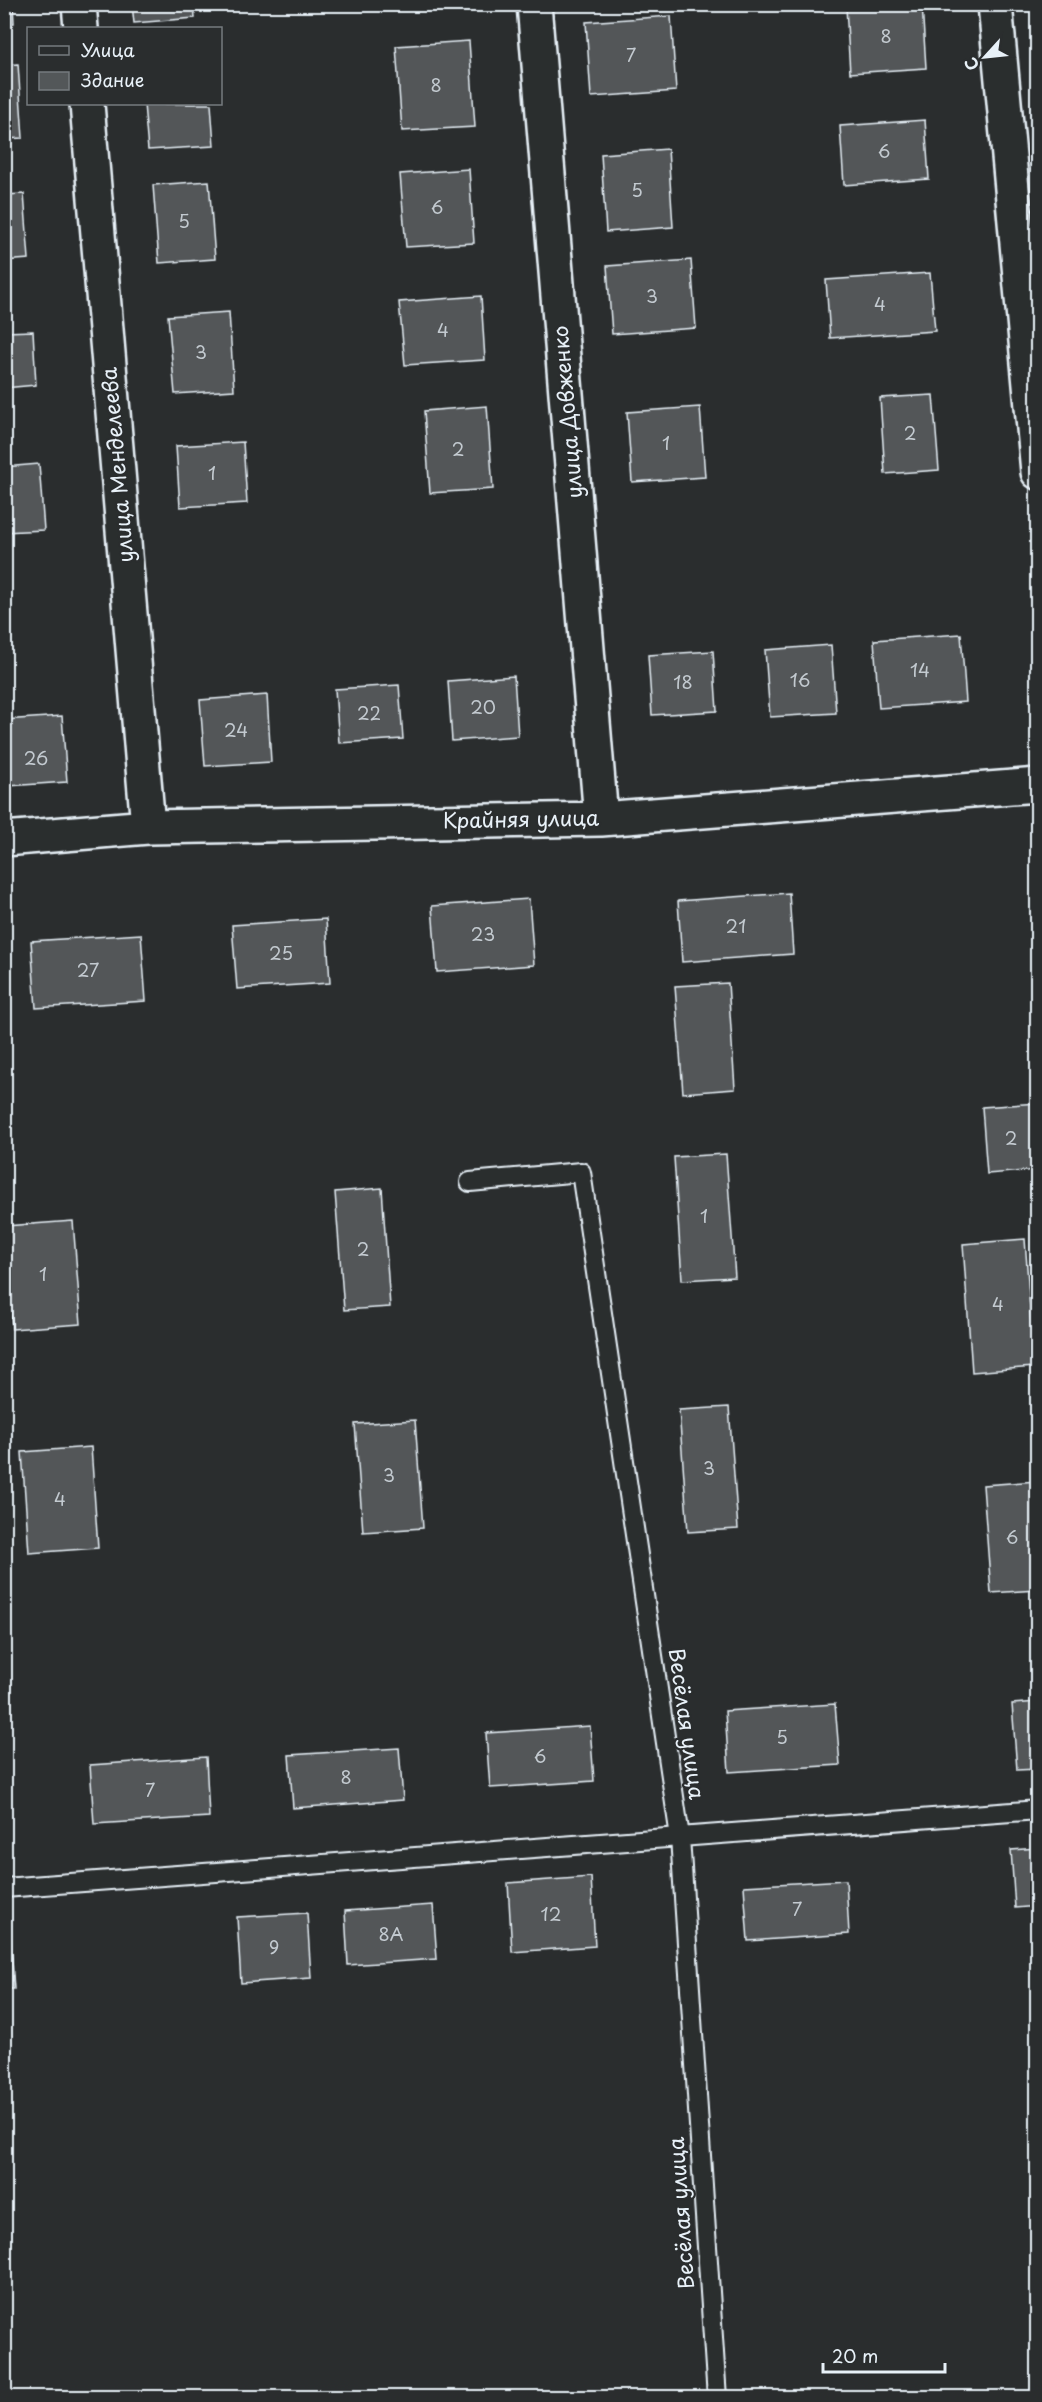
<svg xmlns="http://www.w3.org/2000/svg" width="1042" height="2402" font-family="'Playpen Sans',sans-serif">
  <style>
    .building { fill: #535759; stroke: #e8f1f8; stroke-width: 1.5 }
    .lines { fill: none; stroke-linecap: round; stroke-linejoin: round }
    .lane-casing { stroke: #e8f1f8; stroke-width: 22 }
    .street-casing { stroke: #e8f1f8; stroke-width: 38 }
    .lane { stroke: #2a2d2e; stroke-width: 18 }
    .street { stroke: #2a2d2e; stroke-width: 33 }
    .labels { text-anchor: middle; stroke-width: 4.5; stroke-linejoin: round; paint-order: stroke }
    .number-label { font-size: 18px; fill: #c3cad0 }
    .street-label { font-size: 21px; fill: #e8f1f8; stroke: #2a2d2e }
  </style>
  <rect width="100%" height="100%" fill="#2a2d2e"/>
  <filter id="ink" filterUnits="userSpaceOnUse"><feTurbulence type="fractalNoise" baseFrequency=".0167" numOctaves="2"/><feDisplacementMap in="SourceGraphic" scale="12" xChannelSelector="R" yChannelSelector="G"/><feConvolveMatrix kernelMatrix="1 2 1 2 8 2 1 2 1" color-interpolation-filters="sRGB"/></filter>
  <g filter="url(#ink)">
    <path class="building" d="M4,4H13L14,23L4,24Z
      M132,4H194L195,18L134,23Z
      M879,4H922L926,68L850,73L846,7Z
      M671,16L676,91L591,97L586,22Z
      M469,41L475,127L402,131L396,46Z
      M18,64L23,138L4,139V65Z
      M144,104H211L214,146L148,150Z
      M925,120L929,179L844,185L840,126Z
      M668,149L673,227L606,232L601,154Z
      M469,169L474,243L406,247L400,174Z
      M209,181L215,259L159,263L153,185Z
      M24,194L29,259L4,261V195Z
      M691,260L696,328L612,334L607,266Z
      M930,273L935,331L830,338L826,280Z
      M481,296L485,360L405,365L399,302Z
      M229,312L234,390L175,394L168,316Z
      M33,331L36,385L4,388V332Z
      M933,395L939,470L885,474L880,398Z
      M487,406L493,489L430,493L424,411Z
      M700,407L705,477L632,482L627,412Z
      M243,442L247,503L180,507L176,446Z
      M39,464L44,530L4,532V467Z
      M961,634L966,702L879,708L874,640Z
      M831,645L836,713L770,717L765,650Z
      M713,651L717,711L652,715L648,655Z
      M514,676L518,736L452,741L448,681Z
      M399,685L403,739L339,743L335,689Z
      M267,695L271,762L205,766L200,700Z
      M62,716L67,782L8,786L4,720Z
      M789,893L793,954L682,962L678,901Z
      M529,899L534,965L437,972L432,906Z
      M326,919L330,983L237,989L232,925Z
      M141,934L146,1001L36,1008L31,941Z
      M728,983L735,1089L683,1093L675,986Z
      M1038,1103V1170L987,1174L982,1107Z
      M726,1154L735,1277L682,1280L674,1157Z
      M382,1188L390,1307L344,1310L335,1192Z
      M73,1221L81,1324L12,1329L5,1226Z
      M1025,1239L1034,1367L972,1372L963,1244Z
      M729,1407L738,1529L688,1532L679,1410Z
      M415,1420L423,1528L363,1532L355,1424Z
      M91,1447L98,1548L29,1553L22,1452Z
      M1038,1481V1590L991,1593L983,1485Z
      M1038,1702V1769L1017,1770L1012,1704Z
      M835,1704L840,1765L729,1772L725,1711Z
      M590,1726L594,1781L490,1788L486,1733Z
      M399,1748L403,1800L293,1808L289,1755Z
      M206,1757L209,1817L94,1824L90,1765Z
      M1038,1848V1906L1015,1908L1011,1850Z
      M591,1877L595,1946L512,1952L508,1883Z
      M846,1880L849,1934L748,1941L744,1886Z
      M433,1905L437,1959L348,1965L345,1911Z
      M307,1913L311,1978L241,1983L237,1917Z
      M4,1932H10L14,1989H4Z"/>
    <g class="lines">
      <g class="lane-casing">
        <path id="lane" d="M470,1182L581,1172L680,1837L717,2398
          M4,1888L1038,1810"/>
      </g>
      <g class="street-casing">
        <path id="street" d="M79,4L81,28
          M534,4L601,819
          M995,4L1038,472
          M87,104L148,827
          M4,839L148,827L601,819L1038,785"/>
      </g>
      <use href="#lane" class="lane"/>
      <use href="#street" class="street"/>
    </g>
  </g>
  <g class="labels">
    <g class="number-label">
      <text x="886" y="43">8</text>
      <text x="631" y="62">7</text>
      <text x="436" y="92">8</text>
      <text x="884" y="158">6</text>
      <text x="637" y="197">5</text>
      <text x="437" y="214">6</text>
      <text x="184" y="228">5</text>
      <text x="652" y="303">3</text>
      <text x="880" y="311">4</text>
      <text x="443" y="337">4</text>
      <text x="201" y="359">3</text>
      <text x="910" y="440">2</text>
      <text x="666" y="450">1</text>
      <text x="458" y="456">2</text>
      <text x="212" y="480">1</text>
      <text x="920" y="677">14</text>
      <text x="800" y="687">16</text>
      <text x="683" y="689">18</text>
      <text x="483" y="714">20</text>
      <text x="369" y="720">22</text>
      <text x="236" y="737">24</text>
      <text x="36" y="765">26</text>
      <text x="736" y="933">21</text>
      <text x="483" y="941">23</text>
      <text x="281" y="960">25</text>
      <text x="88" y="977">27</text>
      <text x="1011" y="1145">2</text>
      <text x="704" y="1223">1</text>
      <text x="363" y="1256">2</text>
      <text x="43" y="1281">1</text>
      <text x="998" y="1311">4</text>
      <text x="709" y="1475">3</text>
      <text x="389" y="1482">3</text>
      <text x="60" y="1506">4</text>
      <text x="1012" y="1544">6</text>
      <text x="782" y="1744">5</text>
      <text x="540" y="1763">6</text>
      <text x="346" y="1784">8</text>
      <text x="150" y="1797">7</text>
      <text x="797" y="1916">7</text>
      <text x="551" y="1921">12</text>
      <text x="391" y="1941">8А</text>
      <text x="274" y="1954">9</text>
    </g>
    <g class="street-label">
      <text transform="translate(568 412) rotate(-95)" y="7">улица Довженко</text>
      <text transform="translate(118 465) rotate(-95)" y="7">улица Менделеева</text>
      <text transform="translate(521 820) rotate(-1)" y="7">Крайняя улица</text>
      <text transform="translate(686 1724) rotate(82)" y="7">Весёлая улица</text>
      <text transform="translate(682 2213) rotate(-94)" y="7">Весёлая улица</text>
    </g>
  </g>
  <rect width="1042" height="2402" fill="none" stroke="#2a2d2e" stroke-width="24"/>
  <rect x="12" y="12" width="1018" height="2378" fill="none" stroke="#e8f1f8" stroke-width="2" filter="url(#ink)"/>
  <rect x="27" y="27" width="195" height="78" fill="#2a2d2e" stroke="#767b7f" stroke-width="1.5"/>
  <rect x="39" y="46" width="30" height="9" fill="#2a2d2e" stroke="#767b7f" stroke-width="1.5"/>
  <text x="81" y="57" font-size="18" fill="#e8f1f8">Улица</text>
  <rect x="39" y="72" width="30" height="18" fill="#535759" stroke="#767b7f" stroke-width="1.5"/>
  <text x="81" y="87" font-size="18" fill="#e8f1f8">Здание</text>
  <g transform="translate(985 57) rotate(243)" stroke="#2a2d2e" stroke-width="4.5" paint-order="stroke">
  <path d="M0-4.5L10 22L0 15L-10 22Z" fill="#e8f1f8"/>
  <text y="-9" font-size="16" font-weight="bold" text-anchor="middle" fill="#e8f1f8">С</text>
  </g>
  <path d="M823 2363v9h122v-9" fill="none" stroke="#e8f1f8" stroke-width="3"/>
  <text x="832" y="2363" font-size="18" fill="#e8f1f8" stroke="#2a2d2e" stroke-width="4.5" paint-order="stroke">20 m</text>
</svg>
